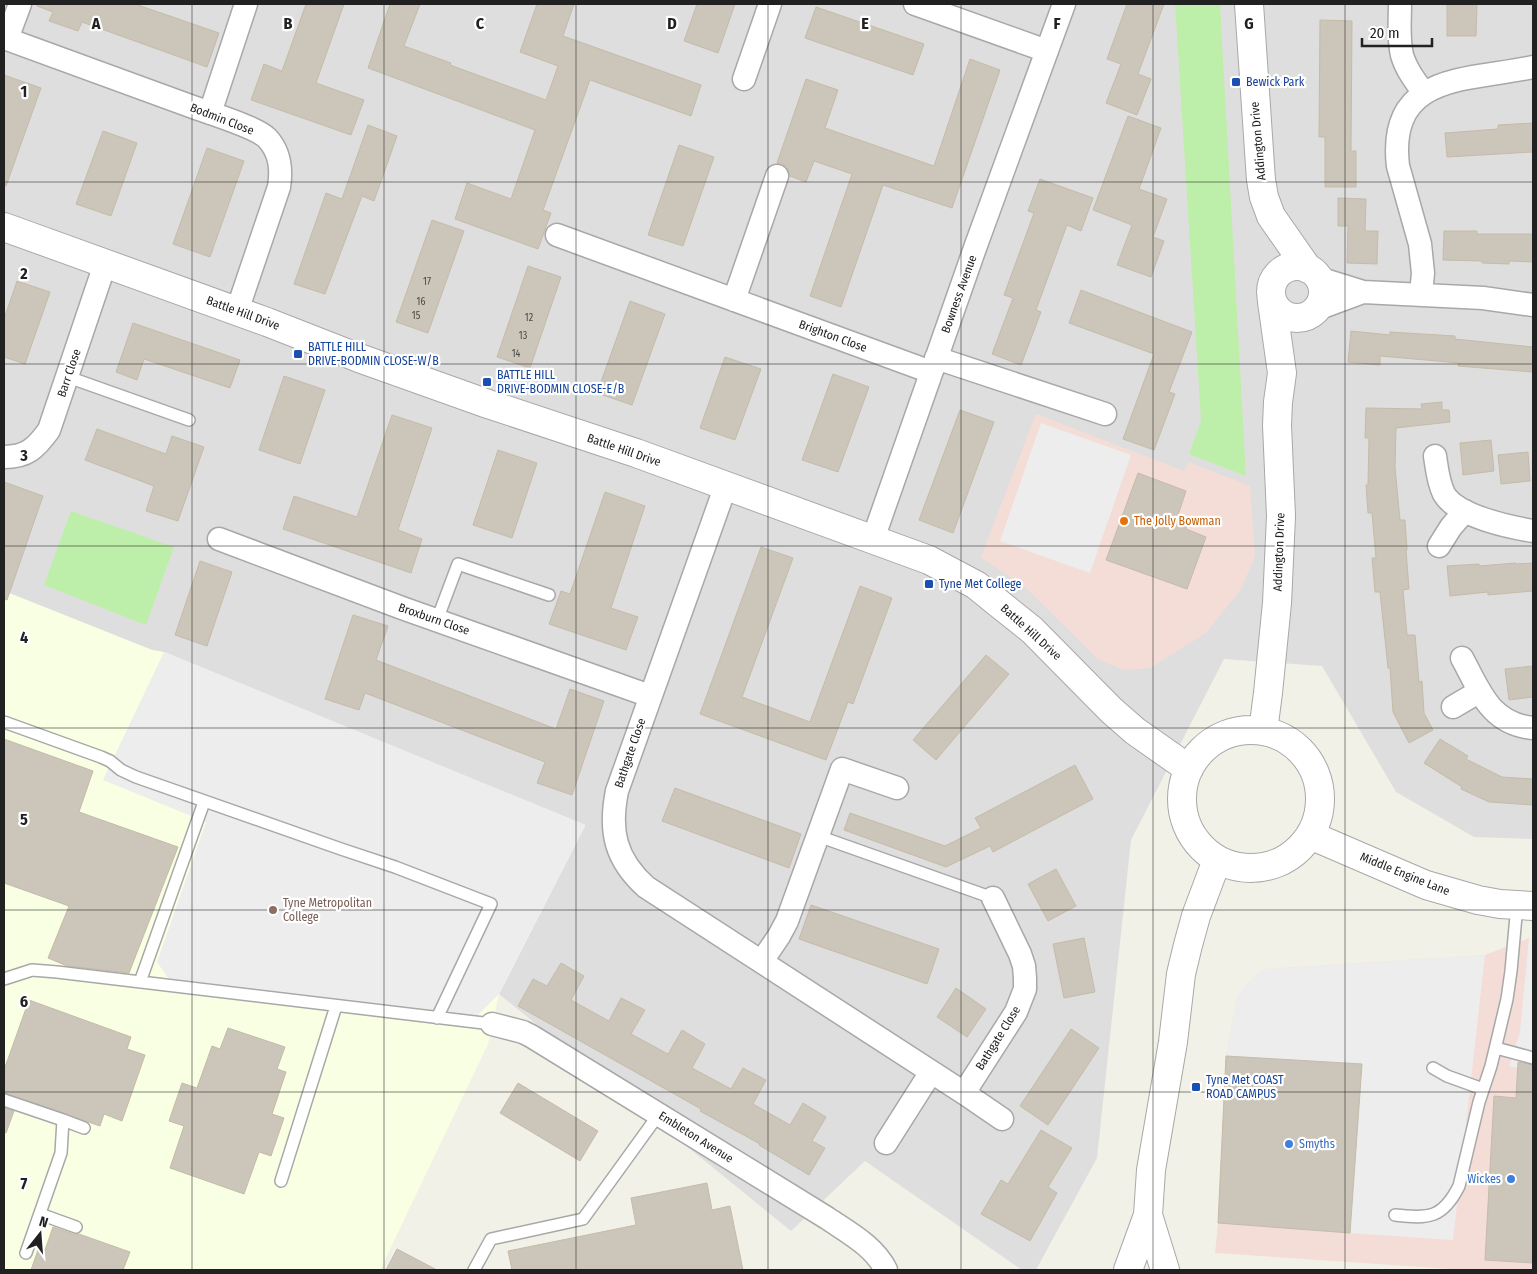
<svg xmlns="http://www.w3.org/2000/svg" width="1537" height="1274" font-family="'Fira Sans Condensed',sans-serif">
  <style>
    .residential { fill: #dfdede }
    .commercial { fill: #f4ddd6 }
    .education { fill: #f9ffe3 }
    .grass { fill: #beefaa }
    .parking { fill: #ededed }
    .building { fill: #cbc5ba; stroke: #c5bba8 }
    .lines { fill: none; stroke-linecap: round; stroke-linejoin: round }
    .service-casing { stroke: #a8a8a8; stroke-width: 14 }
    .minor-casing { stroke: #a8a8a8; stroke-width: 25 }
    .tertiary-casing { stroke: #a8a8a8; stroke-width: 30 }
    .service { stroke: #fff; stroke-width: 11 }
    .minor { stroke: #fff; stroke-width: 22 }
    .tertiary { stroke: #fff; stroke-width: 28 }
    .grid { fill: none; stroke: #212121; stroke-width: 1; stroke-opacity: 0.55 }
    .transit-dot { fill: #1a4fb4; stroke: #fff; stroke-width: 2 }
    .food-dot { fill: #e8710a; stroke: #fff; stroke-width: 2 }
    .education-dot { fill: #8d6e63; stroke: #fff; stroke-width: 2 }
    .shop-dot { fill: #3f7fe0; stroke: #fff; stroke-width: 2 }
    .labels { text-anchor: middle; stroke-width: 4.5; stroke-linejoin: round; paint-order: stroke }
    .number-label { font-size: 10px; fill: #4c4a47 }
    .transit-label { font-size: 12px; fill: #164399; stroke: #fff; text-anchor: start }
    .street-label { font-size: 12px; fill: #212121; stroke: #fff }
    .food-label { font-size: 12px; fill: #c56008; stroke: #fff; text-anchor: start }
    .education-label { font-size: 12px; fill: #785e54; stroke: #fff; text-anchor: start }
    .shop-label { font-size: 12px; fill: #366cbe; stroke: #fff; text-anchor: start }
    .grid-label { font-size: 16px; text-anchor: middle; font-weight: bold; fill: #212121; stroke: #fff; stroke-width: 4.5; stroke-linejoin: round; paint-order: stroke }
  </style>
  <rect width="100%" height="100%" fill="#f2f1e7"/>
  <path class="residential" d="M4,4H1533V839L1474,837L1396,792L1322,666L1224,659L1131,840L1097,1158L1036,1270H1022L865,1161L791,1231L499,994L585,826L164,652L152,650L4,591Z"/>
  <path class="commercial" d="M1036,414L1184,471L1188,462L1250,486L1255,556L1241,589L1206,633L1150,668L1124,670L1099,660L1027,589L981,557Z
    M1529,938H1533V1270H1466L1215,1253L1218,1223L1226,1056L1238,995L1257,974L1267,969L1485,955Z"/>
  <path class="education" d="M4,591L152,650L164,652L585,825L499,994L488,1044L380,1270H4Z"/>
  <path class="grass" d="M1175,4H1220L1246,476L1189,454L1201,421Z
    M71,511L174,547L146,625L44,585Z"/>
  <path class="parking" d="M1041,423L1131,455L1090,573L1000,541Z
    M164,652L585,825L499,994L478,1015L168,978L157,962L206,822L103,780Z
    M1529,938H1533V1068L1509,1067L1520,1032Z
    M1485,955L1453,1240L1350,1233L1226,1056L1238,995L1257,974L1267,969Z"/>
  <path class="building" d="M37,4H135L219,33L207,67L82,22L78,31L49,21L53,12L37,6Z
    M306,4H344L316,83L364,100L351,135L251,100L264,64L282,71Z
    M390,4H420L404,46L451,63L450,65L546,100L558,66L520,52L537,4H574L563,36L701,85L691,116L590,80L543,210L551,213L538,249L455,219L467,183L511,199L535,130L368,68Z
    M697,4H735L718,53L684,41Z
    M1127,4H1164L1138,74L1151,79L1137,115L1106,103L1121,64L1107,59Z
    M1447,4H1477L1476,36H1447Z
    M816,7L924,44L913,75L805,38Z
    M1320,20L1352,21L1351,151H1356V187H1325V137H1319Z
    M970,59L1000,70L952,208L883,185L841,307L810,296L852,174L814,161L806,182L790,176L787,167L782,164L777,163L806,79L838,90L825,128L934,166Z
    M4,75L41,88L6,186H4Z
    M1128,116L1161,128L1139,189L1167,199L1153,237L1164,241L1151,277L1117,265L1132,225L1093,210Z
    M1533,123V152L1447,157L1445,133L1498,129V125Z
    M368,125L397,136L374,201L362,196L325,294L294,284L326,193L342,199Z
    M103,131L137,143L111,216L76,204Z
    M679,145L714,157L683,246L648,235Z
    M207,148L244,161L210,257L173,244Z
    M1040,179L1093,198L1081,231L1067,225L1036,310L1041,312L1021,365L992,354L1013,298L1004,295L1034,213L1028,211Z
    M1338,198L1366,199L1365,231H1378L1377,264L1347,263L1348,226H1338Z
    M432,220L464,231L428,333L396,322Z
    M1444,231H1477V234H1533V262L1509,261V264L1482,263V261L1443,260Z
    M528,266L561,277L530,368L497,357Z
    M17,281L50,292L25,364L4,357V319Z
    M1081,290L1192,332L1169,392L1175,394L1154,450L1123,439L1154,354L1069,323Z
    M630,301L665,314L632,405L597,393Z
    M133,323L240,360L230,388L144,359L137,380L116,372Z
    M1351,331L1390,335V332L1455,336V339L1533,347V372L1458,366L1459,363L1380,356V365L1348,362Z
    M725,357L761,369L735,440L700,428Z
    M833,374L869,387L838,472L802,460Z
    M284,376L325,390L300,464L259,450Z
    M1442,402V410H1449L1450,422L1396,428L1395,467L1400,520H1405L1407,550H1406L1409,589L1403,590L1407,635H1415L1419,682L1422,681L1424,713L1433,730L1409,743L1393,712L1390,668H1388L1380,592H1375L1372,558H1376L1372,513H1368L1366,485H1368L1369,438H1365L1366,408L1422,409L1421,404Z
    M960,410L994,422L953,533L919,520Z
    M392,415L432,428L398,530L422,539L411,573L283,529L294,496L357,517Z
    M97,429L166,454L172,436L204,447L178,521L146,511L154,486L85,460Z
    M1491,440L1494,471L1463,475L1460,443Z
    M498,450L537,463L512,538L473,525Z
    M1528,452L1530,481L1501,484L1498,455Z
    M1138,473L1186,491L1177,518L1188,522L1186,529L1206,537L1187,589L1106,560Z
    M4,482L43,496L7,600L4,599Z
    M605,492L645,506L611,608L638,617L626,650L549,624L561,591L570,594Z
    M761,547L793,558L742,697L810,722L860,586L892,598L853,704L848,702L826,760L700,714Z
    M200,561L232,572L207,646L175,635Z
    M1516,563V564L1533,563V591L1488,595V592L1450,596L1447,566L1479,564V566Z
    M353,615L388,626L376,660L556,729L570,689L604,701L572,795L537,783L545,762L365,693L359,710L325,699Z
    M986,655L1009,674L936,760L913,740Z
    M1533,666V697L1509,700L1505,669Z
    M4,739L93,771L79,812L178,847L129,973L67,966L48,958L69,906L4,883Z
    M1440,739L1468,756L1466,759L1502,777L1533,779V805L1489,802L1461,789L1462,787L1424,763Z
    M1075,765L1093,799L993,852L990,846L946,867L844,830L850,813L945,846L981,828L975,818Z
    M675,788L801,834L789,868L662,821Z
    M1056,869L1076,906L1048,921L1028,884Z
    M811,905L939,949L927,984L799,939Z
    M1084,938L1095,992L1064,998L1053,944Z
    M561,963L584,976L571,1000L609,1021L621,998L645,1010L631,1034L668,1054L682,1030L705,1044L692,1068L731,1089L743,1068L766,1080L753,1104L790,1125L803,1103L826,1117L812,1141L825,1148L809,1175L759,1145L760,1144L700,1111L701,1109L518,1006L533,979L547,986Z
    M956,988L986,1009L967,1037L937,1017Z
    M29,1000L131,1037L127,1049L145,1055L122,1121L104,1114L100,1126L4,1093V1070Z
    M228,1028L285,1047L277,1069L286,1072L272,1114L284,1118L271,1156L259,1152L244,1194L170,1168L184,1126L169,1121L182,1083L197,1088L212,1046L220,1049Z
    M1071,1029L1099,1048L1048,1125L1020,1106Z
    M1226,1056L1362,1064L1350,1233L1218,1223Z
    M1518,1062L1533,1065V1263L1485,1260L1494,1096L1516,1098Z
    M518,1083L598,1131L580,1161L500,1113Z
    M4,1108L14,1111L6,1133L4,1132Z
    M1041,1130L1072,1148L1048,1187L1057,1193L1030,1241L981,1214L1001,1180L1008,1184Z
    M707,1183L712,1210L730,1206L743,1270H512L508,1251L636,1225L631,1198Z
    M53,1227L73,1234H79L130,1252L123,1270H31L39,1247L45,1250Z
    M397,1249L437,1270H386Z"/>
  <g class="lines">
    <g class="service-casing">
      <path id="service" d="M68,377L189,420
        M437,620L458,564L549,595
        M4,722L101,757L110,761L121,770L136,777L341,849L395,867L491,904L437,1018
        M818,836L993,898
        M4,979L32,970L57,972L492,1024
        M140,982L204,802
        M1496,1048L1533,1058
        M1433,1068L1447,1076L1483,1089
        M4,1100L63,1120L61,1153L26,1253
        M63,1120L84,1128
        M281,1181L336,1006
        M40,1214L76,1227
        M1395,1215C1429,1219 1443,1218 1459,1186L1479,1102L1491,1066L1507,999L1511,971L1517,905
        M474,1270L491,1239L583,1219L659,1114"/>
    </g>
    <g class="minor-casing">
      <path id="minor" d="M915,4L1047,51
        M1400,4C1400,20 1398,39 1402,55C1406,69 1415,81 1424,93
        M4,38C67,61 130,84 193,107C209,113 256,127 267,138C280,152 282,168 279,187L237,311
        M7,39L20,4
        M744,79L770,4
        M210,113L246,4
        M557,235L931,372
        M1318,278L1363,292L1483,298L1533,305
        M1421,294L1423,273L1420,244L1398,166C1387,72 1469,81 1533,67
        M734,300L777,176
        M1317,309L1363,292
        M936,358L1105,414
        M1435,456C1437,469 1438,482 1444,494C1457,516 1509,527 1533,531
        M4,457C27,457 36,448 49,430L105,264
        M726,485L617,791C609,831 615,859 646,887L964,1093L1002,1119
        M219,539L402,608L650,696
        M873,539L975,248L1064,4
        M1439,546L1451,527L1465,511
        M1462,658C1480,691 1490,724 1533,728
        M1453,707L1480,691
        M762,961L779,936L787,921L842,769L897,788
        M492,1024L523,1032L531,1036L827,1218C849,1233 874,1246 886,1270
        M964,1093L1016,1012L1025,989V978L1024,966L1020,954L993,898
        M886,1143L931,1072"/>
    </g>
    <g class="tertiary-casing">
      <path id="tertiary" d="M1249,4L1261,180L1264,197L1271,216L1308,269
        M4,227L267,322L359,358L488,404L636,453L929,560L976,585L997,602L1032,630L1111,710L1135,731L1189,769
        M1271 292a26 26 0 1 1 52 0a26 26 0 1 1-52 0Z
        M1182 799a69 69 0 1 1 138 0a69 69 0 1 1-138 0Z
        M1263,731L1268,693L1277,603L1281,516L1277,425L1278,402L1282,373L1272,302
        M1310,835L1426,885L1478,900L1500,904L1533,906
        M1148,1215L1165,1270
        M1128,1270L1148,1215L1151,1170L1173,1042L1181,974L1188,945L1196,916L1217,860"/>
    </g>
    <use href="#service" class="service"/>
    <use href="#minor" class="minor"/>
    <use href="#tertiary" class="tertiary"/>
  </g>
  <path class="grid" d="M192,4V1270M384,4V1270M576,4V1270M768,4V1270M961,4V1270M1153,4V1270M1345,4V1270M4,182H1533M4,364H1533M4,546H1533M4,728H1533M4,910H1533M4,1092H1533"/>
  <g class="transit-dot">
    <rect x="1231" y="77" width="10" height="10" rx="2.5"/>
    <rect x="293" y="349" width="10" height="10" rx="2.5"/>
    <rect x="482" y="377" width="10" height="10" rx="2.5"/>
    <rect x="924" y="579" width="10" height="10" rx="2.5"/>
    <rect x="1191" y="1082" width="10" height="10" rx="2.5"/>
  </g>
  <circle class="food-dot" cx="1124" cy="521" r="5"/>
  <circle class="education-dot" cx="273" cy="910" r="5"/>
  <g class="shop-dot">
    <circle cx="1289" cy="1144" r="5"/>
    <circle cx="1511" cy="1179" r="5"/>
  </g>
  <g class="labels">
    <g class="number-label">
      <text x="427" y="285">17</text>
      <text x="421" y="305">16</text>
      <text x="416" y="319">15</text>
      <text x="529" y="321">12</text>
      <text x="523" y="339">13</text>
      <text x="516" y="357">14</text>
    </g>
    <g class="transit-label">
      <text x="1246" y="86">Bewick Park</text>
      <text x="308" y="351">BATTLE HILL<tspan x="308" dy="14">DRIVE-BODMIN CLOSE-W/B</tspan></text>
      <text x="497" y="379">BATTLE HILL<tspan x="497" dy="14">DRIVE-BODMIN CLOSE-E/B</tspan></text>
      <text x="939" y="588">Tyne Met College</text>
      <text x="1206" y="1084">Tyne Met COAST<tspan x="1206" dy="14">ROAD CAMPUS</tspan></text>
    </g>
    <g class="street-label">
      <text transform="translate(222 119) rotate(21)" y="4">Bodmin Close</text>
      <text transform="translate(1258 141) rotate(-95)" y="4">Addington Drive</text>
      <text transform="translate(959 294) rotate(-70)" y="4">Bowness Avenue</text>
      <text transform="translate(243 313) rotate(20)" y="4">Battle Hill Drive</text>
      <text transform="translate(833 336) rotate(20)" y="4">Brighton Close</text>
      <text transform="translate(69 373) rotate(-71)" y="4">Barr Close</text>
      <text transform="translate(624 450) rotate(19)" y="4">Battle Hill Drive</text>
      <text transform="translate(1279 552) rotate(-88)" y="4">Addington Drive</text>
      <text transform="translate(434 619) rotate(19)" y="4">Broxburn Close</text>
      <text transform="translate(1031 632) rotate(42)" y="4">Battle Hill Drive</text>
      <text transform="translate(630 753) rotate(-71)" y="4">Bathgate Close</text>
      <text transform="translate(1405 874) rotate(22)" y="4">Middle Engine Lane</text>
      <text transform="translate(998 1038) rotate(-58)" y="4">Bathgate Close</text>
      <text transform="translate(696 1137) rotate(32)" y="4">Embleton Avenue</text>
    </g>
    <g class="food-label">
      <text x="1134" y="525">The Jolly Bowman</text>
    </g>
    <g class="education-label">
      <text x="283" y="907">Tyne Metropolitan<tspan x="283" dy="14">College</tspan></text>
    </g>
    <g class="shop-label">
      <text x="1299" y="1148">Smyths</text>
      <text x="1501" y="1183" text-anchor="end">Wickes</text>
    </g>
  </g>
  <g class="grid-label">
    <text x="96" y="29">A</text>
    <text x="288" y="29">B</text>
    <text x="480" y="29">C</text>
    <text x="672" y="29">D</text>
    <text x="865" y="29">E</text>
    <text x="1057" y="29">F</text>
    <text x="1249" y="29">G</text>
    <text x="24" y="97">1</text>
    <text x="24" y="279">2</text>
    <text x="24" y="461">3</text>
    <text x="24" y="643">4</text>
    <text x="24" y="825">5</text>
    <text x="24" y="1007">6</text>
    <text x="24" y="1189">7</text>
  </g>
  <rect width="1537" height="1274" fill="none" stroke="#212121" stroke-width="10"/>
  <g transform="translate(40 1234) rotate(17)" stroke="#ffffff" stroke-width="4" paint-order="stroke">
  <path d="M0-4L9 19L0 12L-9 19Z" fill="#212121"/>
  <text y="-8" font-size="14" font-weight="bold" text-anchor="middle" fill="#212121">N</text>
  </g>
  <path d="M1362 38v8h70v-8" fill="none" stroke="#212121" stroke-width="2.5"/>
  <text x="1370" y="38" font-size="15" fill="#212121" stroke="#ffffff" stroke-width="4" paint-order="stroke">20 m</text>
</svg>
